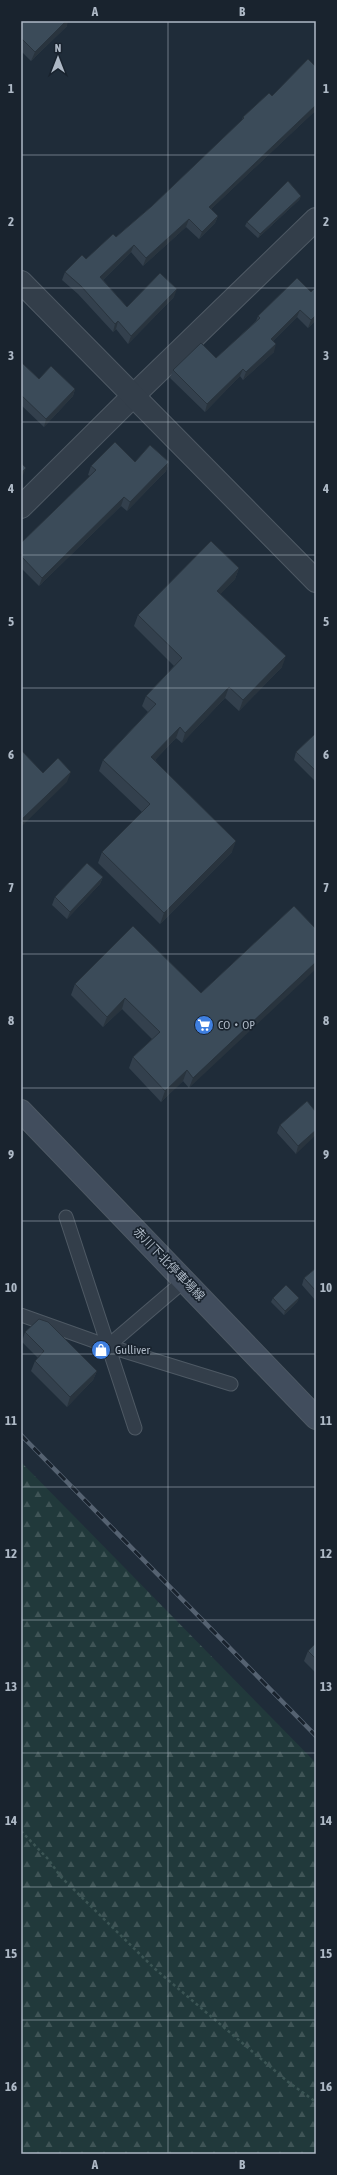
<svg xmlns="http://www.w3.org/2000/svg" width="337" height="2175" font-family="'Asap Condensed','Noto Sans JP',sans-serif">
  <style>
    .forest { fill: url(#forest-firs) }
    .lines { fill: none; stroke-linecap: round; stroke-linejoin: round }
    .service-casing { stroke: #4e5964; stroke-width: 15 }
    .minor-casing { stroke: #4e5964; stroke-width: 24 }
    .tertiary-casing { stroke: #4e5964; stroke-width: 24 }
    .secondary-casing { stroke: #4e5964; stroke-width: 24 }
    .path { stroke: #3c5555; stroke-width: 2.5; stroke-dasharray: 3 3; stroke-linecap: butt }
    .service { stroke: #333e4a; stroke-width: 13 }
    .minor { stroke: #333e4a; stroke-width: 22 }
    .tertiary { stroke: #333e4a; stroke-width: 22 }
    .secondary { stroke: #414d5d; stroke-width: 22 }
    .rail-casing { stroke: #556271; stroke-width: 4.5 }
    .rail { stroke: #19232e; stroke-width: 3; stroke-dasharray: 9; stroke-linecap: butt }
    .wall { fill: #33404d }
    .shaded-wall { fill: #29343e }
    .building { fill: #3b4b59; stroke: #29343e }
    .grid { fill: none; stroke: #aeb9c6; stroke-width: 1; stroke-opacity: 0.55 }
    .labels { text-anchor: middle; stroke-width: 3.5; stroke-linejoin: round; paint-order: stroke }
    .poi-label { font-size: 12px; fill: #aeb9c6; stroke: #19232e; text-anchor: start }
    .street-label { font-size: 12px; fill: #aeb9c6; stroke: #19232e }
    .neatline { fill: none; stroke: #aeb9c6; stroke-width: 1.5 }
    .grid-label { font-size: 13px; text-anchor: middle; font-weight: bold; fill: #aeb9c6 }
  </style>
  <defs>
    <pattern id="forest-firs" width="22" height="20" patternUnits="userSpaceOnUse"><rect width="22" height="20" fill="#21393b"/><path d="M5 1l3.5 6h-7zM16 11l3.5 6h-7z" fill="#3f5456"/></pattern>
  </defs>
  <rect width="100%" height="100%" fill="#1f2c39"/>
  <path class="forest" d="M21,1462L316,1763V2154H21Z"/>
  <g class="lines">
    <g class="service-casing">
      <path id="service" d="M66,1217L135,1428
        M21,1315L108,1346L231,1384
        M108,1346L184,1281"/>
    </g>
    <g class="minor-casing">
      <path id="minor" d="M21,507L133,396L316,219"/>
    </g>
    <g class="tertiary-casing">
      <path id="tertiary" d="M21,282L316,581"/>
    </g>
    <g class="secondary-casing">
      <path id="secondary" d="M21,1111L316,1418"/>
    </g>
    <path class="path" d="M21,1831L48,1859L61,1877L154,1968L287,2081L316,2102"/>
    <use href="#service" class="service"/>
    <use href="#minor" class="minor"/>
    <use href="#tertiary" class="tertiary"/>
    <use href="#secondary" class="secondary"/>
    <g class="rail-casing">
      <path id="rail" d="M21,1435L316,1736"/>
    </g>
    <use href="#rail" class="rail"/>
  </g>
  <path class="wall" d="M21,21L67,26L31,61L21,51Z
    M316,67V114L314,112L211,209L218,216L215,223L199,239L186,227L143,266L131,252L103,280L127,307L174,297L128,344L116,329L113,332L78,294L62,280L65,272L86,259L116,237L152,206L241,122L243,117L272,96Z
    M301,196L299,200L258,238L245,226L247,222Z
    M316,287V320L308,328L297,317L273,341L274,352L243,380L240,376L205,412L170,378L173,370L216,358L256,321L258,316L311,292Z
    M21,362L39,379L75,389L73,396L44,427L21,405Z
    M135,462H169L166,471L127,511L121,506L39,586L21,568V543L90,476L88,475L91,466Z
    M239,568L235,579L220,594L282,667L239,711L225,698L182,743L176,738L155,760L232,852L160,924L98,863L102,852L142,812L99,771L103,760L148,712L142,706L146,696L174,666L134,626L138,615Z
    M316,733V782L294,760L296,752Z
    M103,877L100,884L67,919L52,905L55,897Z
    M294,906L189,1088L183,1081L161,1102L129,1068L133,1057L152,1039L122,1009L103,1027L71,995L75,984L201,993Z
    M316,1112L296,1154L277,1133L280,1125Z
    M316,1268V1301L302,1285L304,1278Z
    M273,1298H299L297,1302L284,1315L271,1302Z
    M25,1332L97,1371L93,1380L67,1407L31,1371L35,1361L38,1358L22,1342Z
    M316,1643V1673L304,1661L308,1651Z"/>
  <path class="shaded-wall" d="M66,21H68L67,26L31,61L35,52Z
    M316,105L314,112L206,214L209,207Z
    M301,196L299,200L258,238L260,234Z
    M218,216L215,223L199,239L202,232Z
    M189,219L186,227L143,266L146,258Z
    M134,245L131,252L98,285L100,277Z
    M177,289L174,297L128,344L131,336Z
    M300,310L297,317L268,346L271,339Z
    M316,315V320L308,328L311,320Z
    M118,321L116,329L113,332L115,324Z
    M276,344L274,352L243,380L246,372Z
    M243,369L240,376L205,412L207,404Z
    M75,389L73,396L44,427L46,419Z
    M169,462L166,471L127,511L130,502Z
    M26,468L23,475L21,477V473Z
    M124,497L121,506L39,586L42,578Z
    M239,568L235,579L213,602L217,591Z
    M286,656L282,667L239,711L243,700Z
    M229,687L225,698L182,743L185,733Z
    M180,727L176,738L147,768L151,757Z
    M71,772L67,782L21,827V820Z
    M236,841L232,852L160,924L164,913Z
    M103,877L100,884L67,919L70,912Z
    M316,962V969L189,1088L193,1078Z
    M125,998L122,1009L103,1027L107,1017Z
    M187,1070L183,1081L161,1102L165,1091Z
    M316,1130V1135L296,1154L298,1146Z
    M299,1298L297,1302L284,1315L285,1311Z
    M97,1371L93,1380L67,1407L70,1397Z"/>
  <path class="building" d="M21,21H66L35,52L21,38Z
    M308,59L316,67V105L209,207L218,216L202,232L189,219L146,258L134,245L100,277L127,307L160,273L177,289L131,336L118,321L115,324L81,286L65,272L82,255L86,259L113,234L116,237L152,206L244,118L243,117L269,93L272,96Z
    M288,181L301,196L260,234L247,222Z
    M297,278L311,292L316,287V315L311,320L300,310L271,339L276,344L246,372L243,369L207,404L173,370L201,343L216,358L260,318L258,316Z
    M21,362L39,379L51,366L75,389L46,419L21,395Z
    M115,442L135,462L150,445L169,462L130,502L124,497L42,578L21,556V543L96,470L91,466Z
    M21,463L26,468L21,473Z
    M211,541L239,568L217,591L286,656L243,700L229,687L185,733L180,727L151,757L236,841L164,913L102,852L150,804L103,760L156,704L146,696L182,658L138,615Z
    M316,733V771L296,752Z
    M21,750L43,773L58,758L71,772L21,820Z
    M87,863L103,877L70,912L55,897Z
    M294,906L316,929V962L193,1078L187,1070L165,1091L133,1057L160,1032L125,998L107,1017L75,984L133,926L201,993Z
    M307,1101L316,1112V1130L298,1146L280,1125Z
    M316,1268V1291L304,1278Z
    M286,1285L299,1298L285,1311L273,1298Z
    M39,1319L48,1322L97,1371L70,1397L35,1361L44,1351L25,1332Z
    M316,1643V1659L308,1651Z"/>
  <path class="grid" d="M168,21V2154M21,155H316M21,288H316M21,422H316M21,555H316M21,688H316M21,821H316M21,954H316M21,1088H316M21,1221H316M21,1354H316M21,1487H316M21,1620H316M21,1753H316M21,1887H316M21,2020H316"/>
  <defs>
    <g id="supermarket-disc" transform="scale(1)"><circle r="9.5" fill="#3f7fe0" stroke="#19232e"/><path d="M-6-5.5h2.5l.6 2H6L4.5 2H-2.5L-4.4-4H-6ZM-1.5 3.2a1.3 1.3 0 1 0 .1 0ZM3 3.2a1.3 1.3 0 1 0 .1 0Z" fill="#fff"/></g>
    <g id="shop-disc" transform="scale(1)"><circle r="9.5" fill="#3f7fe0" stroke="#19232e"/><path d="M-5-2.5h2.3a2.7 3.5 0 0 1 5.4 0H5L5.5 6h-11ZM-1.5-2.5h3a1.5 2.3 0 0 0-3 0Z" fill="#fff"/></g>
  </defs>
  <g fill-rule="evenodd">
    <use href="#supermarket-disc" x="204" y="1025"/>
    <use href="#shop-disc" x="101" y="1350"/>
  </g>
  <g class="labels">
    <g class="poi-label">
      <text x="218" y="1029">CO・OP</text>
      <text x="115" y="1354">Gulliver</text>
    </g>
    <g class="street-label">
      <text transform="translate(169 1264) rotate(46)" y="4">赤川下北停車場線</text>
    </g>
  </g>
  <rect width="337" height="2175" fill="none" stroke="#19232e" stroke-width="44"/>
  <g transform="translate(58 58)" stroke="#19232e" stroke-width="3" paint-order="stroke">
  <path d="M0-3L7 15L0 10L-7 15Z" fill="#aeb9c6"/>
  <text y="-6" font-size="11" font-weight="bold" text-anchor="middle" fill="#aeb9c6">N</text>
  </g>
  <rect x="22" y="22" width="293" height="2131" class="neatline"/>
  <g class="grid-label">
    <text x="95" y="16">A</text>
    <text x="242" y="16">B</text>
    <text x="11" y="93">1</text>
    <text x="326" y="93">1</text>
    <text x="11" y="226">2</text>
    <text x="326" y="226">2</text>
    <text x="11" y="360">3</text>
    <text x="326" y="360">3</text>
    <text x="11" y="493">4</text>
    <text x="326" y="493">4</text>
    <text x="11" y="626">5</text>
    <text x="326" y="626">5</text>
    <text x="11" y="759">6</text>
    <text x="326" y="759">6</text>
    <text x="11" y="892">7</text>
    <text x="326" y="892">7</text>
    <text x="11" y="1025">8</text>
    <text x="326" y="1025">8</text>
    <text x="11" y="1159">9</text>
    <text x="326" y="1159">9</text>
    <text x="11" y="1292">10</text>
    <text x="326" y="1292">10</text>
    <text x="11" y="1425">11</text>
    <text x="326" y="1425">11</text>
    <text x="11" y="1558">12</text>
    <text x="326" y="1558">12</text>
    <text x="11" y="1691">13</text>
    <text x="326" y="1691">13</text>
    <text x="11" y="1825">14</text>
    <text x="326" y="1825">14</text>
    <text x="11" y="1958">15</text>
    <text x="326" y="1958">15</text>
    <text x="11" y="2091">16</text>
    <text x="326" y="2091">16</text>
    <text x="95" y="2169">A</text>
    <text x="242" y="2169">B</text>
  </g>
</svg>
